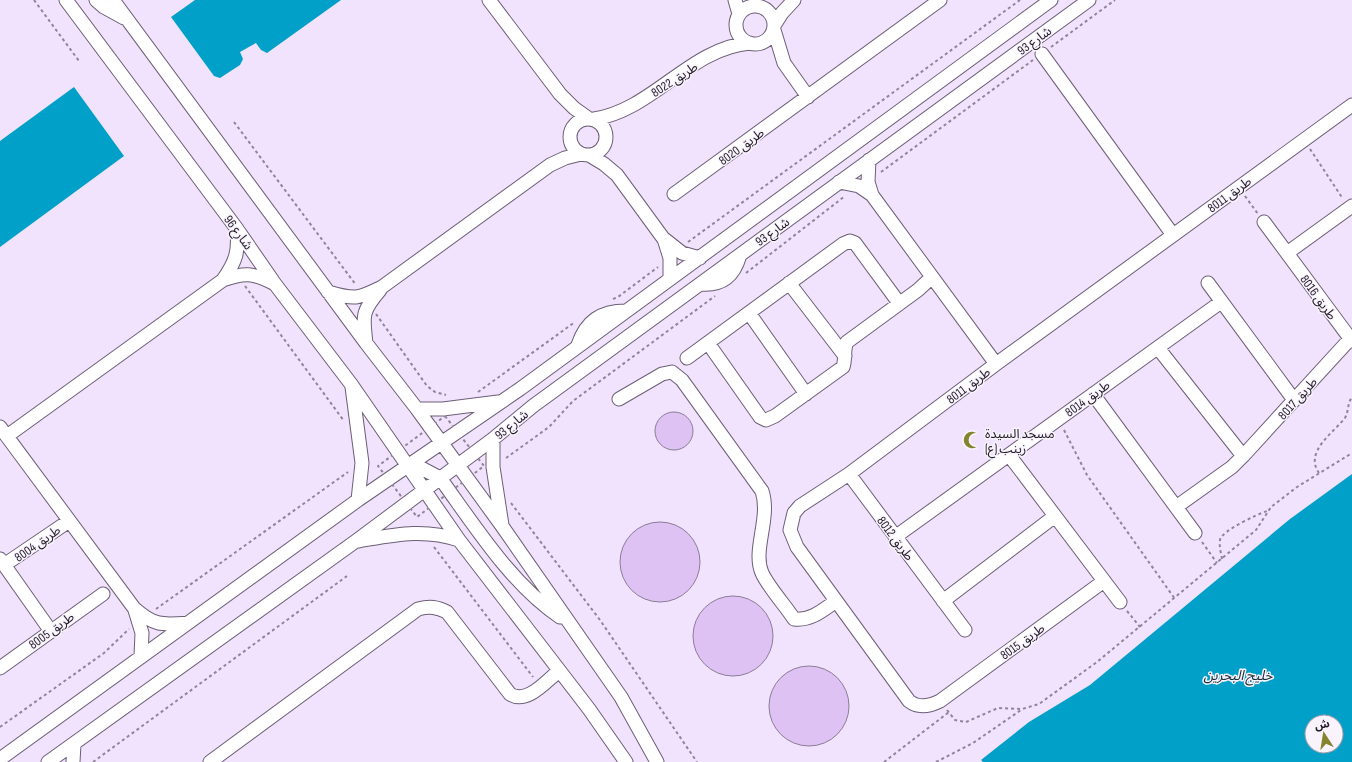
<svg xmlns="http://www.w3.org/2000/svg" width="1352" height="762" font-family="'Sofia Sans Condensed','Noto Sans Arabic',sans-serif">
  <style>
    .water { fill: #01a0c9; fill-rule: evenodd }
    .building { fill: #dec2f3; stroke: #8a7d95 }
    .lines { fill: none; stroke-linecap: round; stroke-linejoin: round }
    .minor-casing { stroke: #6c5f76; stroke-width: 15 }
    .path { stroke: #908598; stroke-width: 2; stroke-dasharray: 3 3; stroke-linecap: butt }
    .minor { stroke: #fff; stroke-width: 13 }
    .labels { text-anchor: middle; stroke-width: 3; stroke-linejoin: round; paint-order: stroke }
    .street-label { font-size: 13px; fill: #1f1a23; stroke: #f9f3fe }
    .poi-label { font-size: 13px; fill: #1f1a23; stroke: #f9f3fe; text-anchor: start }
    .water-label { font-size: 14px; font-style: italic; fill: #182d35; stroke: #f9f3fe }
  </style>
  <rect width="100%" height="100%" fill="#f1e2fd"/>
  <path class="water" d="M195,0H341L267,53L261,50L256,43L240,52L243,59L240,65L220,78L214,76L171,17Z
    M74,87L124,156L0,247V141Z
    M1352,474V762H983L981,760L1029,722L1090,685L1290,519ZM1312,722H1336V746H1312Z"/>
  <path class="building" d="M655 431a19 19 0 1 1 38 0a19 19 0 1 1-38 0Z
    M620 562a40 40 0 1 1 80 0a40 40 0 1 1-80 0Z
    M693 636a40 40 0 1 1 80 0a40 40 0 1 1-80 0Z
    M769 706a40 40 0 1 1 80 0a40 40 0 1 1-80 0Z"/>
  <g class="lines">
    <g class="minor-casing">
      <path id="minor" d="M66,0L237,229L275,284L351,384L459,540L589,709L626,762
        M96,0L104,7L124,18
        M113,0L366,343L417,409L502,526L621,697L657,762
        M489,0L560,94L574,108L588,118
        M735,0L739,14
        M736 25a19 19 0 1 1 38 0a19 19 0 1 1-38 0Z
        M775,24L782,13L794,0
        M774,30L784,63L808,97
        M1042,54L1173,235
        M570 137a18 18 0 1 1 36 0a18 18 0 1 1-36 0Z
        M594,119C653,110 690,48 750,43
        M589,155L604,164L617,175L663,238L682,253L700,258
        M869,160L868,182L872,195
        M839,182L859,186L872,195L996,364
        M674,194L940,0
        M1264,222L1352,341
        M664,239L670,258V279
        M1287,253L1352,206
        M223,280C236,261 239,252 237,229
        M789,283L845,356
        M1208,283L1294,400
        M700,284C723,286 734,276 740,255
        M328,292C355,300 358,299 382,287L550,165L565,158L581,154
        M749,313L806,394
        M366,343C363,316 361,312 380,290
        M708,343L760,417L766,420L775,416L843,367C846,359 843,350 847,342L918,290L932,277
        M578,345C586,321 601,311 626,311
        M1158,348L1243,456
        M687,358L843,244L850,241L855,243L899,303
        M352,387L362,463L358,500
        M1093,394L1195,533
        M619,399L662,374L672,372L682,380L762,491C771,518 752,550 762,573C769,588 785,605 794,619C811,621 823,610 836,601
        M417,409H443L498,402
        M0,427L134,608C154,626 162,625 188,623
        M7,436L223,280C245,272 253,273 273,283
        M493,439V467L502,525
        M1009,455L1120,602
        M407,466L423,469L440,478C475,526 511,584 560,617
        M849,474L965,630
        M1176,507L1232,467L1243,456L1350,339
        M895,537L1221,302
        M358,541C394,535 423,528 459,540
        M0,559L50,630
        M4,565L69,521
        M1104,581L940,701C930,706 919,709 909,701L797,547L790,530L794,513L800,506L849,474L996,364L1352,105
        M943,601L1055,516
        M135,610L142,633L141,656
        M0,668L103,594
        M0,759L358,500L520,389L1051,0
        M48,762L356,541L493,439L533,406L1089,0
        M73,762L74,744
        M210,762L418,609C430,606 437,607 447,612L510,694C527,705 546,681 559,671"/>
    </g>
    <path class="path" d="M34,0L79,61
      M1051,47L1115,0
      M234,122L356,285
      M1310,149L1343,199
      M881,172L1033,60
      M1245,196L1258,214
      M688,242L1020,0
      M746,273L845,196
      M245,286L344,421
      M613,299L618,297L658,267
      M376,314L427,386L435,392L446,395
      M478,392L575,322
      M445,416L484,466L417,517L378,466Z
      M1064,430L1087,475L1175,599
      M506,458L549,427L573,401L715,296
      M1319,473C1304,452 1333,433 1345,418C1349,411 1347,404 1352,397
      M511,503L600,620L697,762
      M1202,542L1217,563
      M434,547L533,677
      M1222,559C1221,553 1219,546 1220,540C1221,531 1258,514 1267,511
      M156,609L348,472
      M1127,611L1140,627
      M947,710L955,720L966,722L998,708L1022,709L1039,704L1097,662L1256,530L1271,507L1297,487L1352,453
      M0,727L104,653L129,629
      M93,762L347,576
      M884,762L949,712
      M936,762L973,743L1021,710"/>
    <use href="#minor" class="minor"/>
  </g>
  <defs>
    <g id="mosque-bare" transform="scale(1.38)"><path d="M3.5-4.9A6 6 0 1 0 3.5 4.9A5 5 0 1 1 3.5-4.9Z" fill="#85842e" stroke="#f9f3fe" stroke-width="2.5" paint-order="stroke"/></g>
  </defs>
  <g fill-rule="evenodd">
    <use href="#mosque-bare" x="972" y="440"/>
  </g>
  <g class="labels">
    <g class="street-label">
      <text transform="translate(1034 40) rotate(-36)" y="5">شارع 93</text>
      <text transform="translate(674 79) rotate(-33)" y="5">طريق 8022</text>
      <text transform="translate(741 146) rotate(-36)" y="5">طريق 8020</text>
      <text transform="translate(1229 194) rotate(-36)" y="5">طريق 8011</text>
      <text transform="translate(772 231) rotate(-36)" y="5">شارع 93</text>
      <text transform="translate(239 232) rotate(54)" y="5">شارع 96</text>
      <text transform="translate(1319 297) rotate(54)" y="5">طريق 8016</text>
      <text transform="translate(968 385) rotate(-37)" y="5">طريق 8011</text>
      <text transform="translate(1087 398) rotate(-36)" y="5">طريق 8014</text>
      <text transform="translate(1297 398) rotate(-48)" y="5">طريق 8017</text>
      <text transform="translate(511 424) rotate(-39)" y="5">شارع 93</text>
      <text transform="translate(896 538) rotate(53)" y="5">طريق 8012</text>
      <text transform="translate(37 543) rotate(-35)" y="5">طريق 8004</text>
      <text transform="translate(51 630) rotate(-36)" y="5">طريق 8005</text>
      <text transform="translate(1022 641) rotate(-36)" y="5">طريق 8015</text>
    </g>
    <g class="poi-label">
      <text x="985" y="438">مسجد السيدة<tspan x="985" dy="15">زينب (ع)</tspan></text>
    </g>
    <g class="water-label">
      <text x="1238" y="680">خليج البحرين</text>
    </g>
  </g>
  <g transform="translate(1324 734) rotate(348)"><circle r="19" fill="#f9f3fe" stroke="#a29ca6"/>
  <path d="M0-3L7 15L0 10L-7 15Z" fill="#85842e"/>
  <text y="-6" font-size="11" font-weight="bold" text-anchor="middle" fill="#1f1a23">ش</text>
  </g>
</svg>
